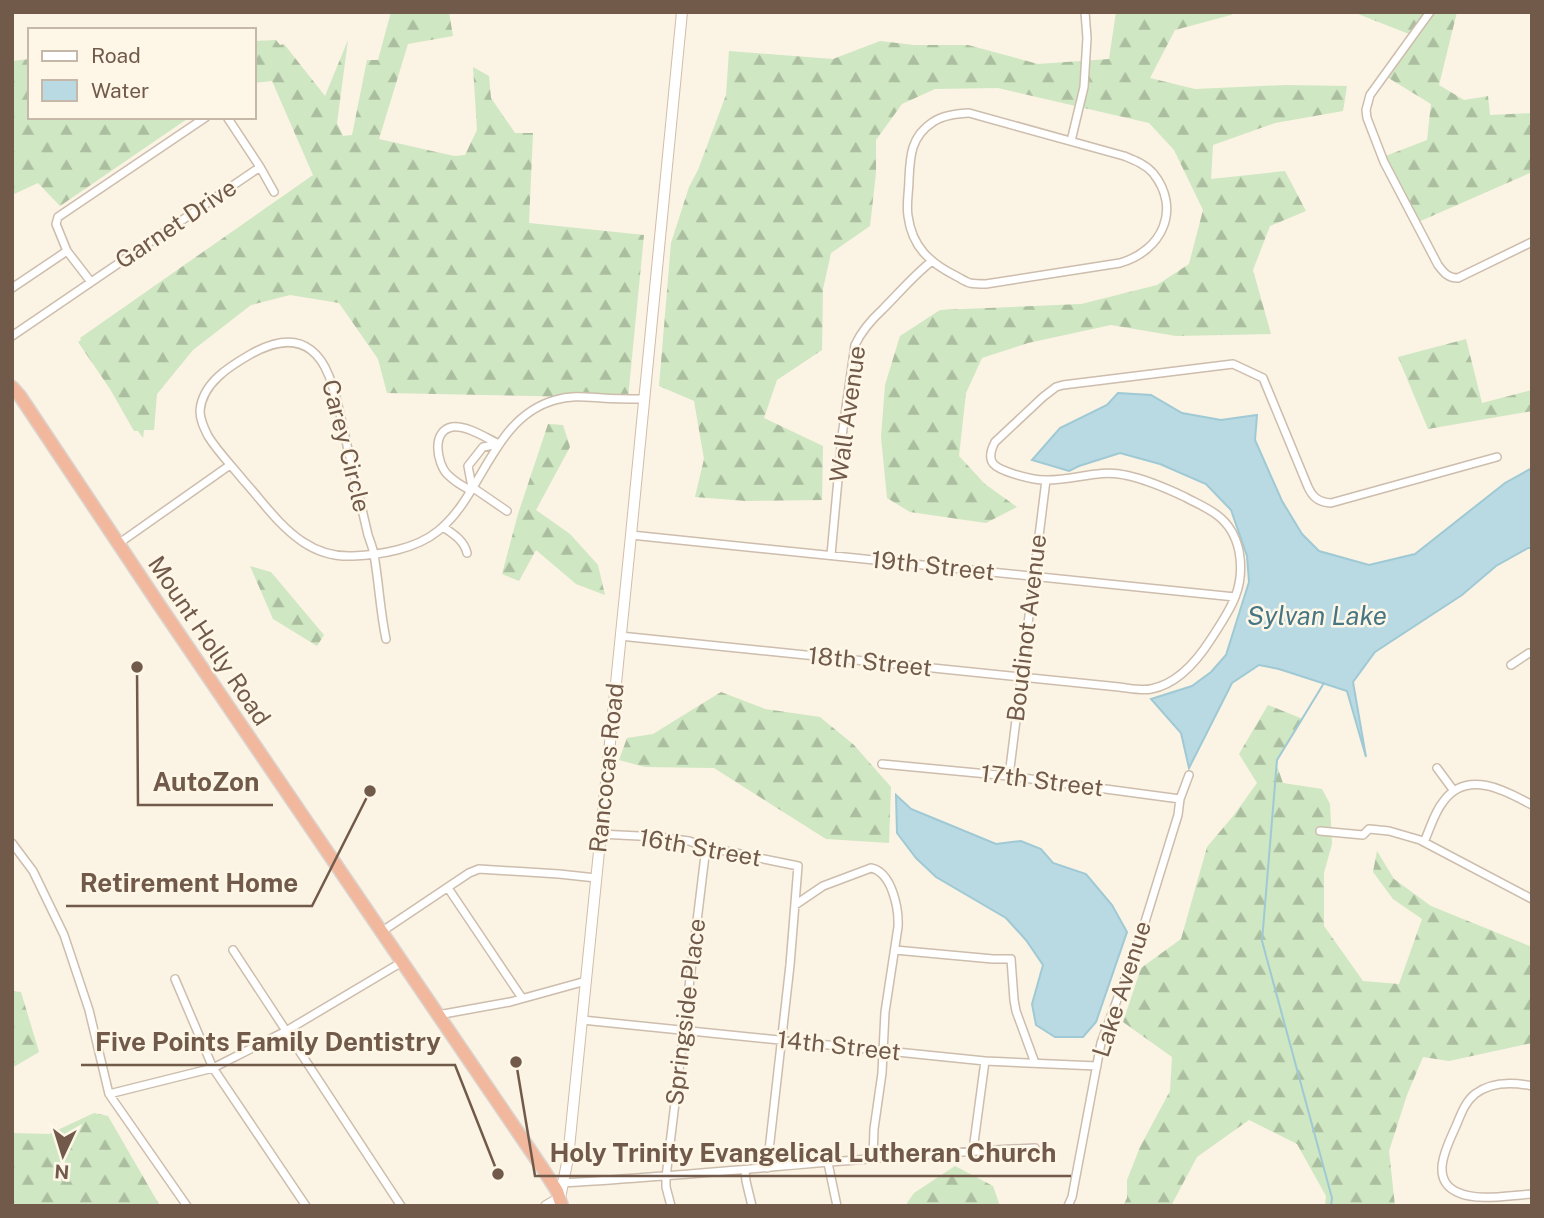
<svg xmlns="http://www.w3.org/2000/svg" width="1544" height="1218" font-family="'Public Sans',sans-serif">
  <style>
    .forest { fill: url(#forest-firs) }
    .water { fill: #b9dae3; stroke: #9fc9d4; stroke-width: 2 }
    .lines { fill: none; stroke-linecap: round; stroke-linejoin: round }
    .stream { stroke: #9fc9d4; stroke-width: 2 }
    .street-casing { stroke: #cdbdad; stroke-width: 10 }
    .secondary-casing { stroke: #d0bdaa; stroke-width: 12 }
    .highway-casing { stroke: #dad4d0; stroke-width: 15 }
    .street { stroke: #fff; stroke-width: 7 }
    .secondary { stroke: #fff; stroke-width: 10 }
    .highway { stroke: #f2b89d; stroke-width: 12 }
    .labels { text-anchor: middle; stroke-width: 5; stroke-linejoin: round; paint-order: stroke }
    .street-label { font-size: 24px; fill: #715a4a; stroke: #fef7e8 }
    .water-label { font-size: 26px; font-style: italic; fill: #467583; stroke: #fef7e8 }
    .leader { fill: none; stroke: #715a4a; stroke-width: 2.5 }
    .callout-dot { fill: #715a4a; stroke: #fef7e8; stroke-width: 2.5 }
    .callout-label { font-size: 26px; text-anchor: middle; font-weight: bold; fill: #715a4a; stroke: #fef7e8; stroke-width: 5; stroke-linejoin: round; paint-order: stroke }
  </style>
  <defs>
    <pattern id="forest-firs" width="22" height="20" patternUnits="userSpaceOnUse" patternTransform="scale(1.75)"><rect width="22" height="20" fill="#cfe7c2"/><path d="M5 1l3.5 6h-7zM16 11l3.5 6h-7z" fill="#acbea0"/></pattern>
  </defs>
  <rect width="100%" height="100%" fill="#fbf3e3"/>
  <path class="forest" d="M391,12H449L453,36L408,44L379,139L454,156L465,155L477,130L473,67L489,76L491,98L515,133H533L529,223L644,235L628,398L387,393L378,359L339,303L290,295L251,305L193,350L157,394L154,430H144L143,438L138,431H134L110,389L78,342L81,340L80,338L313,175L272,81L254,83V41L276,40L280,45L284,44L325,96L348,40L337,123L343,136L352,135L367,60H378Z
    M1116,12H1236L1231,15L1175,30L1150,78L1195,89L1286,85L1347,86L1343,111L1275,123L1213,145L1211,179L1285,171L1306,211L1270,226L1253,270L1271,334L1176,336L1111,325L1028,343L982,358L966,393L959,456L985,484L1017,507L986,523L910,512L887,498L881,437L885,385L900,336L940,310L1081,304L1157,285L1189,264L1203,210L1174,150L1149,123L998,88L935,89L902,104L876,140V173L870,226L831,253L823,289L822,350L777,380L764,418L823,446L822,500L746,501L695,497L704,459L694,401L659,386L671,243L689,187L698,170L726,95L729,51L833,59L880,41L914,45H968L1038,64L1109,59Z
    M1353,12H1457L1439,85L1464,100L1488,96L1490,115L1532,113V172L1416,223L1383,157L1427,140L1431,104L1382,74L1414,36Z
    M30,59V117H190L60,206L38,183L12,195V61Z
    M1466,339L1482,403L1532,390V411L1428,429L1398,357Z
    M548,424L563,425L570,447L536,510L570,534L598,565L605,595L576,584L536,550L519,581L502,574L518,514Z
    M250,566L271,572L324,635L317,646L273,619Z
    M721,692L765,709L820,717L854,745L891,787L889,843L826,839L714,768L645,767L619,760L627,738L653,734Z
    M1268,705L1303,719L1276,763L1283,783L1322,789L1330,804L1332,844L1324,873V926L1363,981L1399,984L1422,919L1393,899L1373,872L1377,851L1394,879L1431,906L1532,947V1043L1449,1061L1423,1057L1407,1095L1389,1151L1395,1206H1325L1326,1196L1297,1144L1249,1120L1197,1157L1171,1206H1123L1127,1198V1180L1140,1147L1170,1091L1172,1057L1123,1022L1141,968L1181,939L1207,847L1234,815L1257,783L1239,754Z
    M12,991L21,992L39,1052L12,1068Z
    M94,1113L108,1116L160,1206H12V1133L49,1134Z
    M955,1166L993,1186L1000,1206H905L914,1193Z"/>
  <path class="water" d="M1118,393L1151,395L1182,413L1221,420L1257,415L1255,440L1282,501L1302,534L1319,551L1369,565L1415,554L1505,483L1532,468V548H1528L1496,566L1462,595L1375,652L1353,682L1366,757L1347,691L1279,669L1259,665L1232,683L1189,768L1181,733L1151,699L1192,686L1211,672L1226,655L1249,582L1247,556L1231,510L1206,484L1160,464L1120,453L1079,466L1069,471L1032,460L1060,428L1107,405Z
    M896,795L911,809L950,825L996,844L1021,841L1041,849L1053,863L1086,874L1112,905L1127,932L1096,1022L1083,1037H1055L1036,1025L1032,1004L1043,965L1026,940L1006,918L936,877L916,858L897,833Z"/>
  <g class="lines">
    <path class="stream" d="M1324,683L1277,760L1262,941L1332,1198L1331,1206"/>
    <g class="street-casing">
      <path id="street" d="M1430,12L1370,95L1366,110L1367,118L1384,162L1438,265C1444,273 1448,278 1458,278L1532,242
        M969,113L1124,156C1134,160 1145,164 1153,173C1182,209 1162,251 1120,263L986,284C982,284 975,284 970,283C966,282 960,278 956,276C930,263 912,247 908,216C906,204 909,191 909,179C910,156 911,136 933,122C943,115 957,114 969,113Z
        M227,117L260,167L274,192
        M1071,141L1084,87L1087,38L1085,12
        M91,282L67,251L56,224L58,217L206,117
        M12,288L67,251
        M12,336L260,167
        M499,444L483,447L468,466L472,487L507,511
        M470,490C462,486 454,481 447,474C437,463 431,431 452,427C467,425 486,438 499,444
        M443,527C453,534 464,540 467,553
        M631,535L1235,597
        M118,544L230,465
        M831,555L842,436L855,345C862,330 871,320 883,309C899,293 914,275 932,261
        M620,636L1119,687C1129,688 1141,691 1151,689C1178,684 1197,661 1211,639C1230,610 1246,588 1239,551C1236,537 1229,524 1217,515C1208,508 1196,503 1185,497C1166,488 1145,479 1125,475C1099,469 1072,481 1045,480C1035,480 1024,477 1014,474C995,468 984,463 995,442L1043,397L1056,387L1063,385L1233,364L1263,378L1308,487C1313,498 1319,502 1331,503L1497,457
        M386,639C380,611 379,583 374,555C373,548 370,541 368,535C362,509 356,483 350,458C343,430 339,402 329,376C325,366 319,356 311,350C293,336 269,344 251,354C230,366 202,383 200,411C200,420 204,428 208,436C218,452 232,466 244,481C263,502 279,526 303,542C318,552 334,557 353,556C380,555 416,549 438,531C484,494 492,418 555,400C571,395 586,397 602,398C616,399 630,399 644,399
        M1511,665L1529,653H1532
        M882,764L1009,776L1180,799
        M1437,768L1454,791
        M1009,776L1046,480
        M1320,831L1363,835L1369,829L1389,831L1420,840L1532,899
        M600,834L658,837L689,841L706,847L798,866L790,965L767,1168
        M1424,842C1430,829 1434,813 1443,802C1466,769 1505,790 1532,805
        M12,843L33,871L64,935L89,1010L109,1094L187,1206
        M448,888L522,998
        M795,905L823,886L871,868C892,872 899,909 898,927L885,1012L882,1073L874,1129L873,1159
        M381,932L469,873L479,869L559,874L596,878
        M233,950L401,1206
        M895,950L993,959H1011L1014,1000L1016,1011L1035,1063
        M175,979L213,1068L306,1206
        M438,1015L510,1002L586,981
        M582,1020L985,1061L1097,1066
        M1532,1086C1513,1082 1492,1081 1475,1094C1465,1102 1461,1114 1456,1126C1447,1146 1429,1179 1457,1192C1477,1202 1510,1195 1532,1194
        M109,1094L213,1068L286,1031L402,962
        M973,1150L985,1061
        M828,1163L837,1206
        M745,1170L746,1181L752,1206
        M561,1183C719,1174 877,1155 1035,1148
        M671,1206L666,1187V1177L706,847
        M1068,1206L1072,1197L1101,1043L1140,938L1178,815L1180,799L1189,775"/>
    </g>
    <g class="secondary-casing">
      <path id="secondary" d="M546,1206L560,1198L568,1158L631,535L682,12"/>
    </g>
    <g class="highway-casing">
      <path id="highway" d="M12,387L20,396L160,606L543,1169L557,1191L562,1206"/>
    </g>
    <use href="#street" class="street"/>
    <use href="#secondary" class="secondary"/>
    <use href="#highway" class="highway"/>
  </g>
  <g class="labels">
    <g class="street-label">
      <text transform="translate(176 224) rotate(-34)" y="8">Garnet Drive</text>
      <text transform="translate(848 414) rotate(-82)" y="8">Wall Avenue</text>
      <text transform="translate(346 446) rotate(76)" y="8">Carey Circle</text>
      <text transform="translate(933 566) rotate(6)" y="8">19th Street</text>
      <text transform="translate(1027 628) rotate(-83)" y="8">Boudinot Avenue</text>
      <text transform="translate(209 641) rotate(56)" y="8">Mount Holly Road</text>
      <text transform="translate(870 662) rotate(6)" y="8">18th Street</text>
      <text transform="translate(607 768) rotate(-84)" y="8">Rancocas Road</text>
      <text transform="translate(1042 781) rotate(7)" y="8">17th Street</text>
      <text transform="translate(700 848) rotate(10)" y="8">16th Street</text>
      <text transform="translate(1122 989) rotate(-72)" y="8">Lake Avenue</text>
      <text transform="translate(686 1012) rotate(-83)" y="8">Springside Place</text>
      <text transform="translate(839 1046) rotate(6)" y="8">14th Street</text>
    </g>
    <g class="water-label">
      <text x="1317" y="625">Sylvan Lake</text>
    </g>
  </g>
  <path class="leader" d="M137 667L138 805H273M370 791L312 906H66M498 1174L455 1065H81M516 1062L535 1176H1071"/>
  <g class="callout-dot">
    <circle cx="137" cy="667" r="7"/>
    <circle cx="370" cy="791" r="7"/>
    <circle cx="498" cy="1174" r="7"/>
    <circle cx="516" cy="1062" r="7"/>
  </g>
  <g class="callout-label">
    <text x="206" y="791">AutoZon</text>
    <text x="189" y="892">Retirement Home</text>
    <text x="268" y="1051">Five Points Family Dentistry</text>
    <text x="803" y="1162">Holy Trinity Evangelical Lutheran Church</text>
  </g>
  <rect width="1544" height="1218" fill="none" stroke="#715a4a" stroke-width="28"/>
  <rect x="28" y="28" width="228" height="91" fill="#fef7e8" stroke="#c6b8a9" stroke-width="2"/>
  <rect x="42" y="51" width="35" height="10" fill="#ffffff" stroke="#c6b8a9" stroke-width="2"/>
  <text x="91" y="63" font-size="21" fill="#715a4a">Road</text>
  <rect x="42" y="80" width="35" height="21" fill="#b9dae3" stroke="#c6b8a9" stroke-width="2"/>
  <text x="91" y="98" font-size="21" fill="#715a4a">Water</text>
  <g transform="translate(63 1155) rotate(184)" stroke="#fef7e8" stroke-width="5" paint-order="stroke">
  <path d="M0-5L12 26L0 18L-12 26Z" fill="#715a4a"/>
  <text y="-10" font-size="19" font-weight="bold" text-anchor="middle" fill="#715a4a">N</text>
  </g>
</svg>
